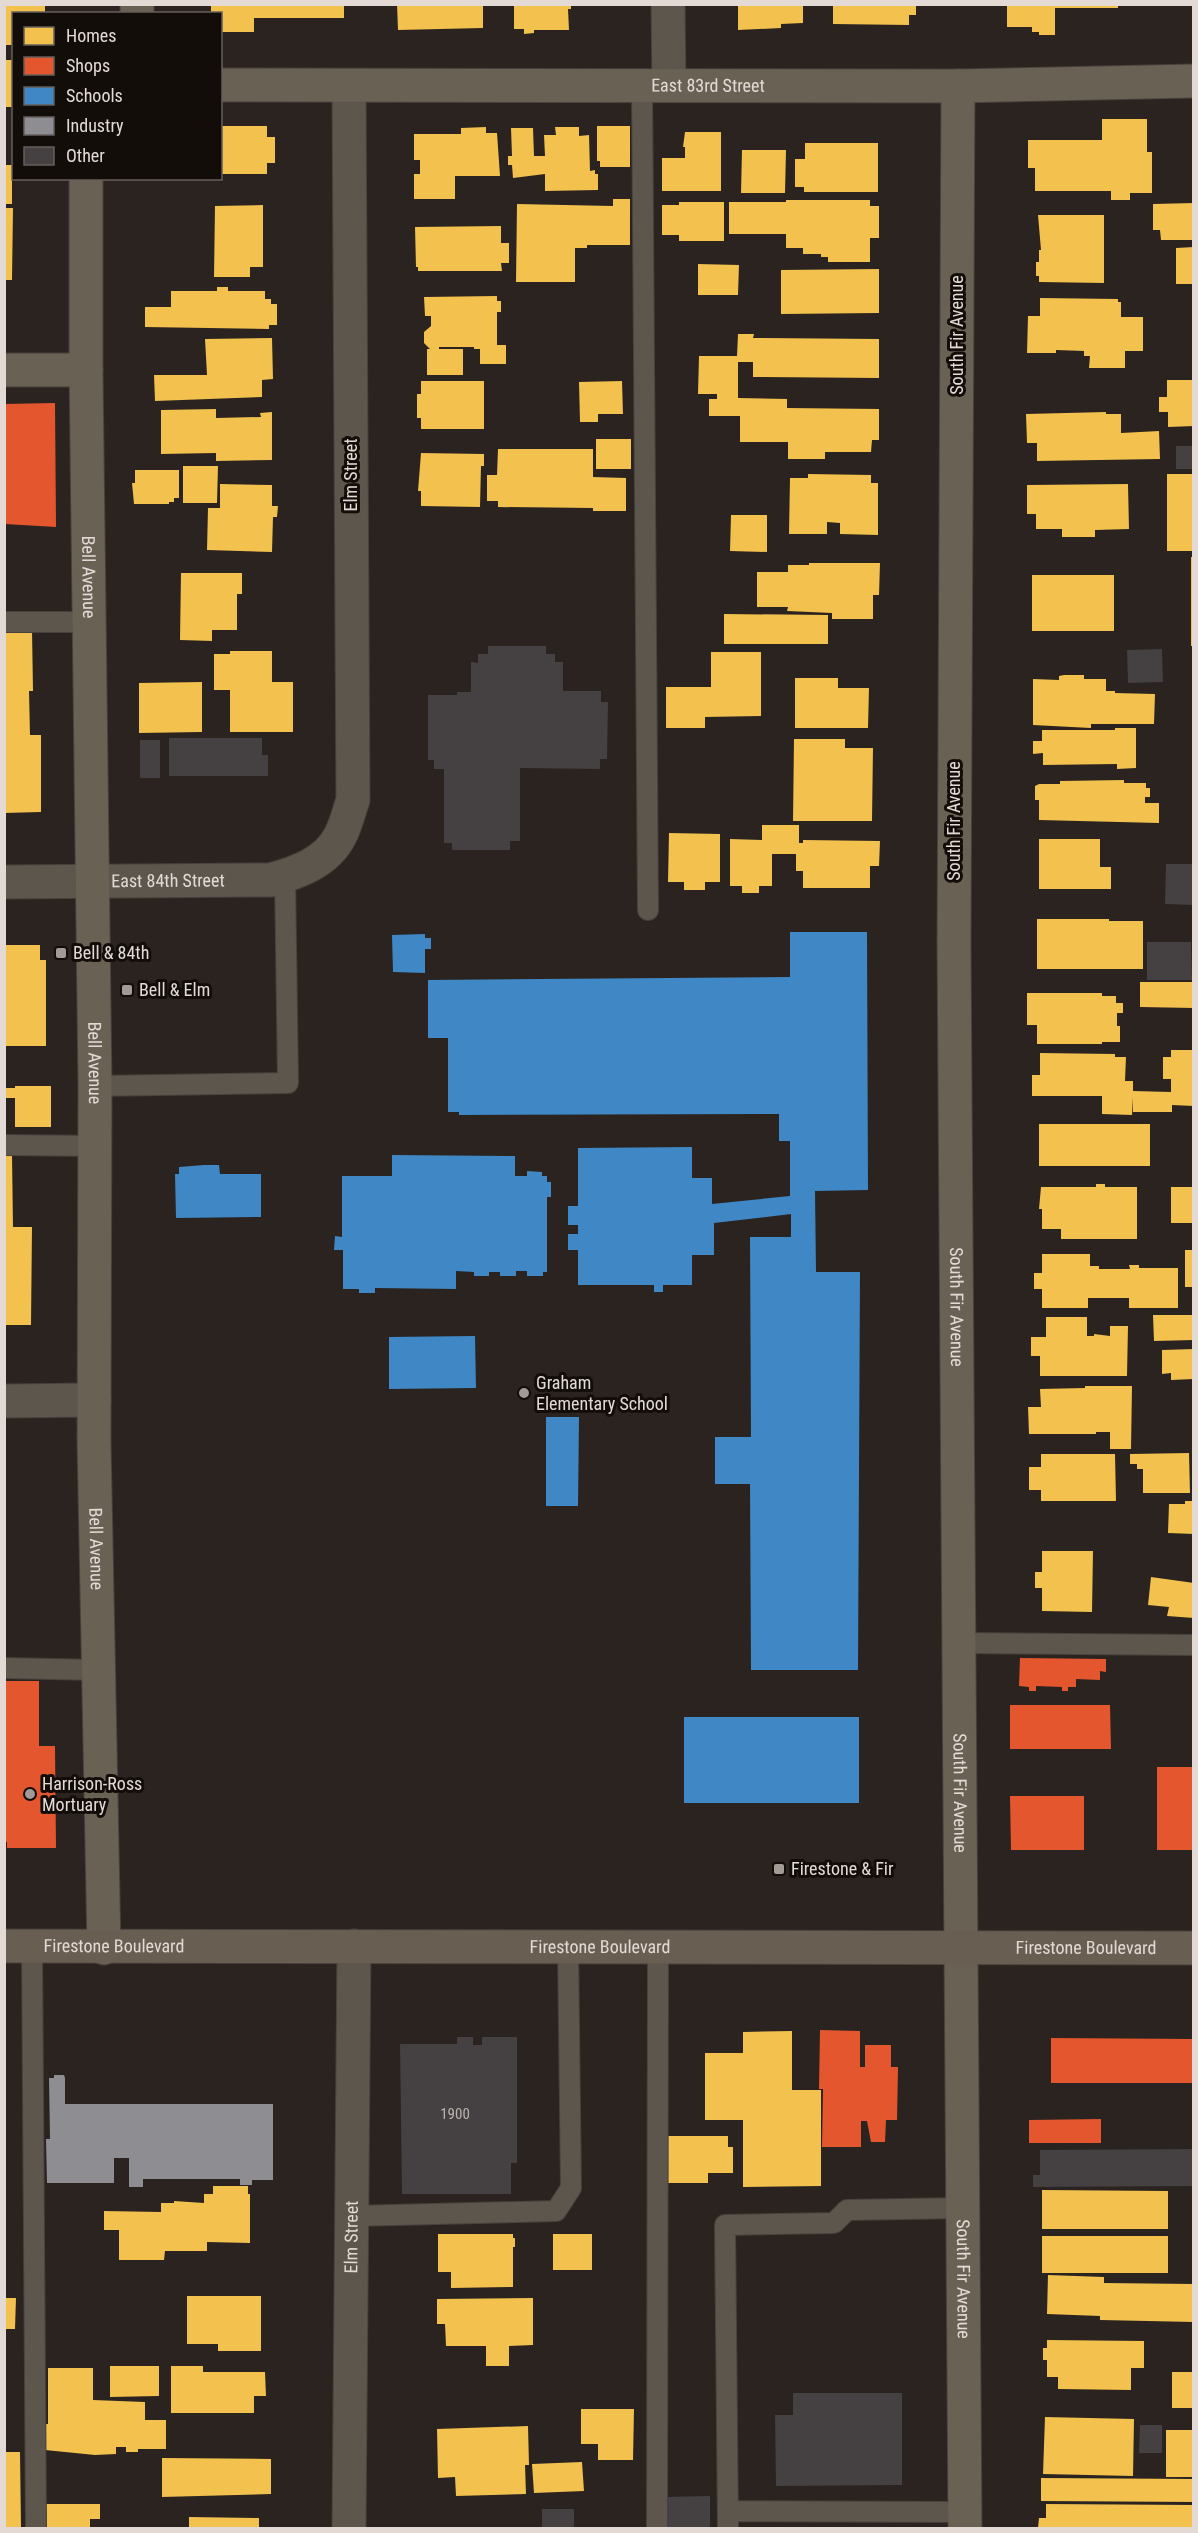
<svg xmlns="http://www.w3.org/2000/svg" width="1198" height="2533" font-family="'Roboto Condensed',sans-serif">
  <style>
    .homes { fill: #f2c14e }
    .shops { fill: #e4572e }
    .schools { fill: #3f88c5 }
    .industry { fill: #8d8d92 }
    .building { fill: #454041 }
    .lines { fill: none; stroke-linecap: round; stroke-linejoin: round }
    .lane-casing { stroke: #47413d; stroke-width: 22 }
    .street-casing { stroke: #47413d; stroke-width: 35 }
    .secondary-casing { stroke: #47413d; stroke-width: 35 }
    .primary-casing { stroke: #47413d; stroke-width: 35 }
    .lane { stroke: #5d564d; stroke-width: 20 }
    .street { stroke: #5d564d; stroke-width: 33 }
    .secondary { stroke: #6a6155; stroke-width: 33 }
    .primary { stroke: #685e52; stroke-width: 33 }
    .poi-dot { fill: #a29a95; stroke: #120d09; stroke-width: 2 }
    .labels { text-anchor: middle; stroke-width: 6; stroke-linejoin: round; paint-order: stroke }
    .number-label { font-size: 15px; fill: #bcb4b0 }
    .street-label { font-size: 18px; fill: #e3dad5; stroke: #120d09 }
    .poi-label { font-size: 18px; fill: #e3dad5; stroke: #120d09; text-anchor: start }
  </style>
  <rect width="100%" height="100%" fill="#2a231f"/>
  <path class="homes" d="M211,4H344V18H254V32H220V14H211Z
    M397,4L483,6V28L398,30Z
    M514,4H571V9H568L569,30H534V33L524,34V29H514Z
    M738,4H803V23L781,24V28L738,30Z
    M833,4H916V15H909V25L833,24Z
    M1007,4H1118V8H1055V35H1039V32H1032V27H1007Z
    M4,6H45V14H14V45H4Z
    M4,60H14V107H4Z
    M1102,119H1147V152H1152V193H1130V200H1111V191H1035V168H1028V140H1102Z
    M220,126H267V137H275V163H267V174H220Z
    M597,126H630V167H600V161H597Z
    M486,127V133H497L500,176H455V199H414V174H420V160H414V134H461V128Z
    M555,127H579V136L589,135L590,171L595,170V174H598V190L545,191V174L513,178L512,165H508V156H512L511,128H533L534,156H545L544,135H556Z
    M685,132H721V191H662V158H685V147H683Z
    M805,143H878V192H804V187H795V159H805Z
    M742,150H786L785,193H741Z
    M5,165H12V204H5Z
    M613,199H630V245H587V248H575V282H516L517,204L613,206Z
    M786,200H870V206H879V238H870V262H828V257H821V254H803V248H786V234H729V202H786Z
    M679,202H724V241H679V235H662V205H679Z
    M1194,203V240H1161L1160,230H1153V204Z
    M263,205V267H250V277H214L215,206Z
    M4,208H13L12,280H4Z
    M1038,215H1104V283L1039,282V276H1036V262H1039V250H1041Z
    M501,226V243H509V263H501L502,271H418V267H416L415,227Z
    M1194,247V284H1176V248Z
    M698,264L739,265L738,295H698Z
    M879,269V313L781,314V270Z
    M217,287H228V291H265V299H271V304H277V325H269V329L145,327V307H171V291H217Z
    M497,296V301H501V312H497V345H506V364H480V349H474V347H439V349H463V375H427V349H430L424,343V332L431,326V316H425L424,297Z
    M1040,298L1118,299V302H1121V317H1143V351H1125V368H1089L1090,356H1084V351L1056,350V353H1027L1028,316H1040Z
    M738,334H754L753,338L879,339V378L753,377V362H738V398L787,399V408L879,409V440H872L871,452H825V459H788V442H740V416H709V399H717V394H698L699,356H737Z
    M272,338L273,379L262,380V397L155,401L154,375H207L205,339Z
    M1167,380H1194V426L1168,427V412H1159V397H1167Z
    M421,381H484V429H421V418H417V394H421Z
    M622,381L623,414H598V422H580L579,382Z
    M216,409V418L261,417L260,413L272,412V460L216,461V453L161,454V410Z
    M1106,412V414H1121V433L1159,431L1160,459L1037,461V443H1027L1026,414Z
    M596,439H631V469H596Z
    M498,449H593V477L626,478V511H593V508L498,507V501H487V475H497Z
    M421,453L484,454V466H481L480,507L421,506V491H418Z
    M183,466H218L217,503H183Z
    M135,470H179V498H174V502H169V504H134L132,483H135Z
    M808,474L871,475V483H878V535L840,534V523L827,522V534H789L790,478H808Z
    M1167,474H1194V551H1167Z
    M220,484L272,485V506H278L277,517H273L272,552L207,550L208,508H220Z
    M1128,484L1129,529L1095,530V537H1062V529H1036V514H1027V485Z
    M731,515H767V552L730,551Z
    M1191,557H1194V646H1191Z
    M809,563H880L879,595H873V619H832V613L787,611L788,607H757V572H788V565H809Z
    M181,573H242V594H237V630H212V641L180,640Z
    M1032,575H1114V631H1032Z
    M724,614L828,615V644H724Z
    M4,629H32L33,691H29L30,735H41V812L4,813Z
    M230,651H272V682H293V732H230V690H214V654H230Z
    M711,652H761V716L705,717V728H666V687H711Z
    M1064,675H1084V679H1106V691H1115V693L1155,694L1154,724H1091V728L1033,725V679L1059,680V676Z
    M795,678H838V688H869L868,728H795Z
    M202,682V732L139,733V683Z
    M1115,728H1136V768L1117,769V764L1043,765V753L1033,754V741H1042V730H1115Z
    M794,739H845V748H873L872,821H793Z
    M1124,780V783H1146V788H1150V797H1145V803H1159V823L1039,820V800H1035V786L1039,784H1060V781Z
    M762,825H799V843H803V840L880,841L879,866H870V888H803V871H796V854H772V886H759V893H742V886H730V839L762,840Z
    M669,833L720,834V882H705V890H684V882H668Z
    M1039,839H1100V867H1111V889H1039Z
    M1037,919H1109V921H1143V969H1037Z
    M4,945H40V960H46V1046H4Z
    M1140,982H1194V1008L1140,1007Z
    M1027,993H1102V996H1116V1003H1123V1013H1117V1026H1120V1042H1102V1044H1037V1025H1027Z
    M1171,1050H1194V1106L1172,1105V1112H1133V1097L1132,1115L1102,1114V1096H1032V1075H1040V1053L1115,1054V1057H1126L1125,1081H1133V1091L1171,1092V1079H1163V1057H1171Z
    M15,1086H51V1127H15V1098H4V1088H15Z
    M1039,1124H1150V1166H1039Z
    M4,1155H12L13,1227H32L31,1325H4Z
    M1096,1184H1105V1187H1137V1239H1061V1229H1042V1209H1039L1041,1187H1096Z
    M1171,1187H1194V1223H1171Z
    M1185,1250H1194V1287H1185Z
    M1042,1254H1090V1266H1099V1269H1130L1129,1265H1139V1268H1178V1308H1129V1298H1088V1308H1042V1289H1034V1273H1042Z
    M1153,1315H1194V1340L1154,1341Z
    M1046,1317H1087V1336H1094V1334L1110,1336V1326H1128L1127,1376H1040V1356H1031V1337H1046Z
    M1194,1349V1379L1171,1380V1373L1162,1374V1350Z
    M1085,1386H1132L1131,1449H1110V1432H1096V1434H1029L1028,1407H1041L1040,1389L1085,1388Z
    M1189,1453L1190,1493H1143V1469H1137V1464H1130V1454Z
    M1041,1454H1115L1116,1501H1041V1490H1029V1467H1041Z
    M1185,1501H1193L1194,1534L1168,1533L1169,1504H1185Z
    M1042,1551H1093L1092,1612L1042,1611V1588H1035V1572H1042Z
    M1151,1577L1194,1583V1618L1167,1616L1169,1607L1148,1605Z
    M792,2031V2090H821V2186L743,2187V2120H705V2053H743V2032Z
    M665,2136H728V2147H733V2173H708V2183H665Z
    M213,2186H248V2194H250V2243L207,2242V2251H165L164,2260H119V2230H104V2211L161,2212V2203H174V2201L204,2203V2194H213Z
    M1042,2190L1168,2191V2229H1042Z
    M438,2234H513V2238H515V2247H513V2287L451,2288V2272H438Z
    M553,2234H592V2270H553Z
    M1042,2236H1168V2273H1042Z
    M1048,2275L1104,2277V2283L1194,2284V2322L1100,2320V2316L1047,2314Z
    M187,2296H261V2351H218V2344H187Z
    M4,2298H16L15,2329H4Z
    M533,2298V2345L509,2346V2366H486V2346H446L445,2324H437V2299Z
    M1047,2340L1144,2341V2368H1131V2390L1058,2389V2377H1047V2360H1043V2348H1047Z
    M110,2366H159V2396L110,2397Z
    M171,2366H203V2372H265L266,2396H254V2413H171Z
    M48,2368H93V2400L145,2402V2420H166V2449H138V2452H126V2447H116V2454L95,2455L45,2450V2424H48Z
    M1172,2372H1194V2408H1172Z
    M581,2409H634L633,2460H598V2444H581Z
    M1045,2417L1134,2419L1133,2476L1043,2474Z
    M528,2426L529,2465H525L526,2494L456,2496L455,2477L438,2478L437,2429Z
    M1166,2430H1194V2477H1166Z
    M4,2452H20L21,2528H4Z
    M162,2458L271,2459V2494L162,2497Z
    M582,2462L584,2491L534,2493L532,2464Z
    M1041,2478L1194,2479V2502L1041,2501Z
    M46,2504H100V2519H90V2528H47Z
    M1046,2504L1194,2505V2528H1038L1039,2518H1046Z
    M189,2517L259,2518V2528H189Z"/>
  <path class="shops" d="M55,403L56,527L5,524L4,404Z
    M1020,1658L1106,1659V1672L1100,1671V1680L1076,1679V1687H1068V1691H1062V1687L1036,1686V1691H1029V1687L1019,1686Z
    M5,1681H39V1746H55L56,1848H7V1842H5Z
    M1010,1705H1110L1111,1749H1010Z
    M1157,1767H1194V1850H1157Z
    M1010,1796H1084V1850H1011Z
    M820,2030L860,2031V2067H865V2045H891V2067H898L897,2120H886L885,2142H871L867,2121H861V2147H822L823,2089H819Z
    M1051,2038L1194,2039V2083H1051Z
    M1101,2119V2143H1029V2120Z"/>
  <path class="schools" d="M790,932H867L868,1190L815,1191L816,1272H860L858,1670H751L750,1484H715V1437H751L750,1237H791V1214L714,1223V1255H692V1285H663V1292H654V1285H578V1250H568V1234H578V1225H568V1206H578V1148L692,1147V1178H712V1204L790,1196V1141H779V1114L459,1115V1112H448V1038H428V980L790,977Z
    M425,934V938H431V949H425V973L393,972L392,935Z
    M392,1155L515,1156V1176H527V1171L542,1172V1176H547V1182H551V1197H547V1272H543V1276H527V1271H516V1276H500V1272H489V1276H474V1272L456,1271V1289L375,1288V1293H359V1289H343V1250H334L335,1236L342,1237V1176H392Z
    M204,1165H219L220,1174H261V1217L176,1218L175,1174H179V1167Z
    M475,1336L476,1388L389,1389V1337Z
    M546,1417H579L578,1506H546Z
    M684,1717H859V1803H684Z"/>
  <path class="industry" d="M54,2075H64L65,2078V2104H273V2180H252V2185H240V2179H143V2187H129V2158H114V2183H47L46,2139H50L49,2078H54Z"/>
  <path class="building" d="M1176,446H1194V469H1176Z
    M488,646H546V654H555V662H563V691H601V702H608L607,759H600V769L520,768V841H510V850H452V843H444V769H434V760H428V695H457V692H471V662L478,663V654H488Z
    M1162,649L1163,682L1128,683L1127,650Z
    M169,738H262V755H268V776H169Z
    M140,740H160V778H140Z
    M1166,864H1194V905L1165,904Z
    M1147,942H1191L1192,980H1147Z
    M457,2037H473V2045H482V2037H517V2163H511V2194H402L400,2044H457Z
    M1194,2149V2186L1033,2187V2175H1040V2150Z
    M793,2393H902V2485L776,2486L775,2415H793Z
    M1140,2425H1162V2453H1139Z
    M710,2496V2528H664V2497Z
    M542,2509H574V2528H542Z"/>
  <g class="lines">
    <g class="lane-casing">
      <path id="lane" d="M642,84L648,910
        M4,622H88
        M95,1086L288,1083L285,876
        M4,1145L94,1146
        M959,1643L1194,1645
        M4,1668L97,1670
        M32,1946L36,2528
        M352,2216L556,2211L571,2188L568,1946
        M728,2511L965,2512
        M657,2528L658,1947
        M728,2528L725,2225L834,2223L847,2210L963,2208"/>
    </g>
    <g class="street-casing">
      <g id="street">
        <path d="M668,4L669,84"/>
        <path id="s1" d="M4,882L270,880C297,873 327,862 340,836C346,825 349,811 353,800L349,86"/>
        <path d="M4,1401L94,1400"/>
        <path id="s2" d="M349,2528L354,1946"/>
      </g>
    </g>
    <g class="secondary-casing">
      <g id="secondary">
        <path d="M137,4V14"/>
        <path id="s3" d="M220,85L958,86L1194,81"/>
        <path id="s4" d="M958,86L954,944L965,2528"/>
        <path id="s5" d="M86,178V370L95,1086L94,1441L104,1948"/>
        <path d="M4,370H86"/>
      </g>
    </g>
    <g class="primary-casing">
      <g id="primary">
        <path id="s6" d="M4,1946L1194,1948"/>
      </g>
    </g>
    <use href="#lane" class="lane"/>
    <use href="#street" class="street"/>
    <use href="#secondary" class="secondary"/>
    <use href="#primary" class="primary"/>
  </g>
  <g class="poi-dot">
    <rect x="55" y="947" width="12" height="12" rx="3"/>
    <rect x="121" y="984" width="12" height="12" rx="3"/>
    <circle cx="524" cy="1393" r="6"/>
    <circle cx="30" cy="1794" r="6"/>
    <rect x="773" y="1863" width="12" height="12" rx="3"/>
  </g>
  <g class="labels">
    <g class="number-label">
      <text x="455" y="2119">1900</text>
    </g>
    <g class="street-label">
      <text dy="6" stroke="none"><textPath href="#s3" startOffset="488">East 83rd Street</textPath></text>
      <text transform="translate(957 335) rotate(-90)" y="6">South Fir Avenue</text>
      <text transform="translate(351 475) rotate(-90)" y="6">Elm Street</text>
      <text dy="6" stroke="none"><textPath href="#s5" startOffset="399">Bell Avenue</textPath></text>
      <text transform="translate(954 821) rotate(-90)" y="6">South Fir Avenue</text>
      <text dy="6" stroke="none"><textPath href="#s1" startOffset="164">East 84th Street</textPath></text>
      <text dy="6" stroke="none"><textPath href="#s5" startOffset="885">Bell Avenue</textPath></text>
      <text dy="6" stroke="none"><textPath href="#s4" startOffset="1221">South Fir Avenue</textPath></text>
      <text dy="6" stroke="none"><textPath href="#s5" startOffset="1371">Bell Avenue</textPath></text>
      <text dy="6" stroke="none"><textPath href="#s4" startOffset="1707">South Fir Avenue</textPath></text>
      <text dy="6" stroke="none"><textPath href="#s6" startOffset="110">Firestone Boulevard</textPath></text>
      <text dy="6" stroke="none"><textPath href="#s6" startOffset="596">Firestone Boulevard</textPath></text>
      <text dy="6" stroke="none"><textPath href="#s6" startOffset="1082">Firestone Boulevard</textPath></text>
      <text dy="6" stroke="none"><textPath href="#s2" startOffset="291">Elm Street</textPath></text>
      <text dy="6" stroke="none"><textPath href="#s4" startOffset="2193">South Fir Avenue</textPath></text>
    </g>
    <g class="poi-label">
      <text x="73" y="959">Bell &amp; 84th</text>
      <text x="139" y="996">Bell &amp; Elm</text>
      <text x="536" y="1389">Graham<tspan x="536" dy="21">Elementary School</tspan></text>
      <text x="42" y="1790">Harrison-Ross<tspan x="42" dy="21">Mortuary</tspan></text>
      <text x="791" y="1875">Firestone &amp; Fir</text>
    </g>
  </g>
  <rect width="1198" height="2533" fill="none" stroke="#e3dad5" stroke-width="12"/>
  <rect x="12" y="12" width="210" height="168" fill="#120d09" stroke="#665f5b" stroke-width="1.5"/>
  <rect x="24" y="27" width="30" height="18" fill="#f2c14e" stroke="#665f5b" stroke-width="1.5"/>
  <text x="66" y="42" font-size="18" fill="#e3dad5">Homes</text>
  <rect x="24" y="57" width="30" height="18" fill="#e4572e" stroke="#665f5b" stroke-width="1.5"/>
  <text x="66" y="72" font-size="18" fill="#e3dad5">Shops</text>
  <rect x="24" y="87" width="30" height="18" fill="#3f88c5" stroke="#665f5b" stroke-width="1.5"/>
  <text x="66" y="102" font-size="18" fill="#e3dad5">Schools</text>
  <rect x="24" y="117" width="30" height="18" fill="#8d8d92" stroke="#665f5b" stroke-width="1.5"/>
  <text x="66" y="132" font-size="18" fill="#e3dad5">Industry</text>
  <rect x="24" y="147" width="30" height="18" fill="#454041" stroke="#665f5b" stroke-width="1.5"/>
  <text x="66" y="162" font-size="18" fill="#e3dad5">Other</text>
</svg>
